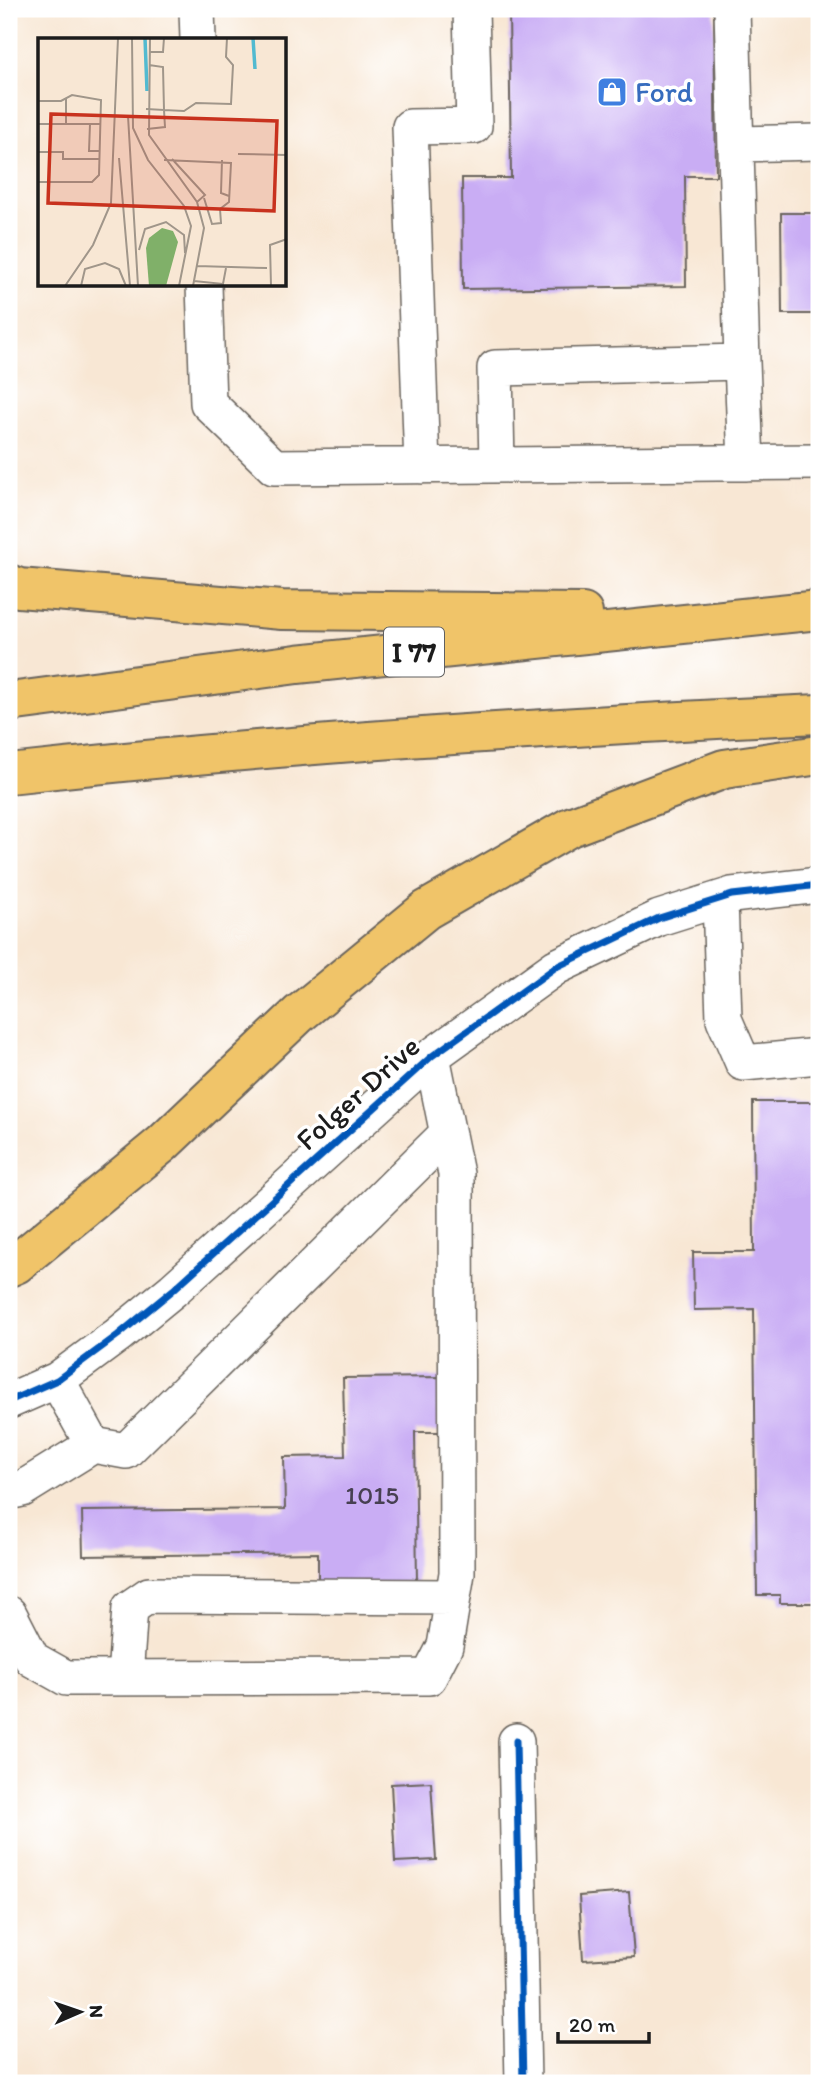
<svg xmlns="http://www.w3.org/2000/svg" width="828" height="2092" font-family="Itim,sans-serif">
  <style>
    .building { fill: #c9adf4 }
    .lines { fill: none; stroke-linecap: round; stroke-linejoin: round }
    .minor-casing { stroke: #69635c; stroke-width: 38 }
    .highway-casing { stroke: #69635c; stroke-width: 42 }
    .minor { stroke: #fff; stroke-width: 35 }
    .highway { stroke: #f0c469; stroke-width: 38 }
    .cycleway-casing { stroke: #fff; stroke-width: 11 }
    .cycleway { stroke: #0057b8; stroke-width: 7 }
    .labels { text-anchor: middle; stroke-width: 7; stroke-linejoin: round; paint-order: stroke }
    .number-label { font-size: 26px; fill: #474052 }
    .shield { fill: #fff; stroke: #606060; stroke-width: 2 }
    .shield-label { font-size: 28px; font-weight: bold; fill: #1c1c1c }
    .shop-label { font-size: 30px; fill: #366cbe; stroke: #fff; text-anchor: start }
    .street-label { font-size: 30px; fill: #1c1c1c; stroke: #fff }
    .inset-river { fill: none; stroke: #52bad0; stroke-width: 3.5 }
    .inset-road { fill: none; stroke: #a0968a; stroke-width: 2 }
    .view { fill: #c8321e; fill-opacity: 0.15; stroke: #c8321e; stroke-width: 3.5 }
    .inset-edge { fill: none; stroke: #1c1c1c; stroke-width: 3.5 }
  </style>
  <rect width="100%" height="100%" fill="#fff"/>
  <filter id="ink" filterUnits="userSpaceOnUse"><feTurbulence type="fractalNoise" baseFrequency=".0143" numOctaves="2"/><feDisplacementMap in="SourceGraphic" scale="14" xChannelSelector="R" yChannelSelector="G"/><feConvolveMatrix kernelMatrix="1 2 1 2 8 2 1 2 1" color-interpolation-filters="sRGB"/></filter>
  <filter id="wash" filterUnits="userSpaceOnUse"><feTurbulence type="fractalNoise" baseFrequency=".00686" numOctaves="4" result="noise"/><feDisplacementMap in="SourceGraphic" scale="28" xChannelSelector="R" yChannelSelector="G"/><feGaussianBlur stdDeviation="1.57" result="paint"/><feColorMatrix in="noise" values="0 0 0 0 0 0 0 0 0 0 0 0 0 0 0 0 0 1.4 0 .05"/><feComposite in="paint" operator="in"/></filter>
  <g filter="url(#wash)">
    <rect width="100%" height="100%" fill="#f8e7d4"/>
    <g id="blocks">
      <path class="building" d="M509,9H714L716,176H685L686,286L463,289L462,178H511Z
        M781,213H819V314H782Z
        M753,1102H819V1603H780V1595H757L754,1309L694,1310L693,1252H754Z
        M443,1377L444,1432H415L417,1583L318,1585V1553L83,1556L82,1511L285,1509L284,1457L345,1456L343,1378Z
        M431,1782L436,1860L395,1862L391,1784Z
        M629,1892L634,1957L583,1960L579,1896Z"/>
    </g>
  </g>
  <g filter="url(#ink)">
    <use href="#blocks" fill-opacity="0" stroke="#69635c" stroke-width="2"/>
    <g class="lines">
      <g class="minor-casing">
        <path id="minor" d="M197,9L198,40
          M732,9L742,362
          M736,144L819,142
          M204,285L208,403L274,467L819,462
          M497,465L495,368L742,362L746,463
          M422,466L410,127L474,126L471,9
          M720,899L724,1019L743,1063L819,1056
          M57,1380L93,1445L126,1451L447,1134
          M9,1401L57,1380L118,1335L173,1290L432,1056L556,967L659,918L732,895L819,885
          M9,1492L22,1489L93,1445
          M9,1614L32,1659L66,1678L429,1677L445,1646L457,1573L456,1174L432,1056
          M125,1677L130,1608L149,1595L453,1597
          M516,1741L523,2083"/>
      </g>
      <g class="highway-casing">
        <path id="highway" d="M9,584L19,588L282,610L583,613
          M9,702L297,664L819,610
          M9,774C278,744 549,727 819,714
          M9,1267L16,1264L162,1144L299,1014L426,910L570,827L724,769L819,755"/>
      </g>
      <use href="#minor" class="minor"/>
      <use href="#highway" class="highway"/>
      <g class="cycleway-casing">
        <path id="cycleway" d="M9,1401L57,1380L118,1335L173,1290L432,1056L556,967L659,918L732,895L819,885
          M516,1741L523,2083"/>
      </g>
      <use href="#cycleway" class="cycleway"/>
    </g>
  </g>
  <defs>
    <g id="shop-square" transform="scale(1.575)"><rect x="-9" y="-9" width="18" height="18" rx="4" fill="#3f7fe0" stroke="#fff"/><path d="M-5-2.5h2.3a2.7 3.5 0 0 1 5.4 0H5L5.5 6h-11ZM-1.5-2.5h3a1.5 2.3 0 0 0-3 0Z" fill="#fff"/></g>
  </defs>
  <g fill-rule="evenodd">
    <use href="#shop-square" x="612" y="92"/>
  </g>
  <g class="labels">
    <g class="number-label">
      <text x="372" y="1504">1015</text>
    </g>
    <rect class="shield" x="384" y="627.5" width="60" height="49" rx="5"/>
    <g class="shield-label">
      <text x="414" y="662">I 77</text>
    </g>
    <g class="shop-label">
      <text x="635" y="102">Ford</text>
    </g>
    <g class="street-label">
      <text transform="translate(358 1093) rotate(-42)" y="10">Folger Drive</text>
    </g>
  </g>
  <g transform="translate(38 38)">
    <rect width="248" height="248" fill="#f8e7d4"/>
    <path d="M124,190L135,193L140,204L128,248H111L108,210L111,200Z" fill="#80b069"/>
    <path class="inset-river" d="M107,0L109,53M215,0L217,31"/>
    <path class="inset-road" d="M94,0L95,90L110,122L146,168L153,188L141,248M112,0L111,97L159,164L166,190L155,248M111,14H125L126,0M0,63H23L34,57L63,62L61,137L54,144H0M108,71L126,72L125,29L111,27M90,78L100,248M0,86H52M28,86V60M109,91L127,89L126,72L146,73L158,65L193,66L195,27L188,19L189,0M62,113H51L52,86H62M0,114H25V121H61M200,116L249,117M81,120L92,248M134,121L167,157L159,164M126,122L193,125L191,164L182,171L183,185L174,186L166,160M184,122L183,155L191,158M101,212L107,191L128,184L146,197L147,215M159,228L229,230M156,243L185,246L188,230M27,248L55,207L73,165L80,0M43,248L47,231L67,225L81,231L88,248M233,248L232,207L249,201"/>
    <path class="view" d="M13,76L239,83L236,173L10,165Z"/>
    <rect width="248" height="248" class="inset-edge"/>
  </g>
  <rect width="828" height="2092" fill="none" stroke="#fff" stroke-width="35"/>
  <g transform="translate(80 2012) rotate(88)" stroke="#ffffff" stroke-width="5" paint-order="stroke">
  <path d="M0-5L12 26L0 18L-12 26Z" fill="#1c1c1c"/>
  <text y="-10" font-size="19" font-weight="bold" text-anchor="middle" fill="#1c1c1c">N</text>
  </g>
  <path d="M558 2032v10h91v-10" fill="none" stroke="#1c1c1c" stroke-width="3.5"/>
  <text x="569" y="2032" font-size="21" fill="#1c1c1c" stroke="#ffffff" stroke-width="5" paint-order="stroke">20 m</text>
</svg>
